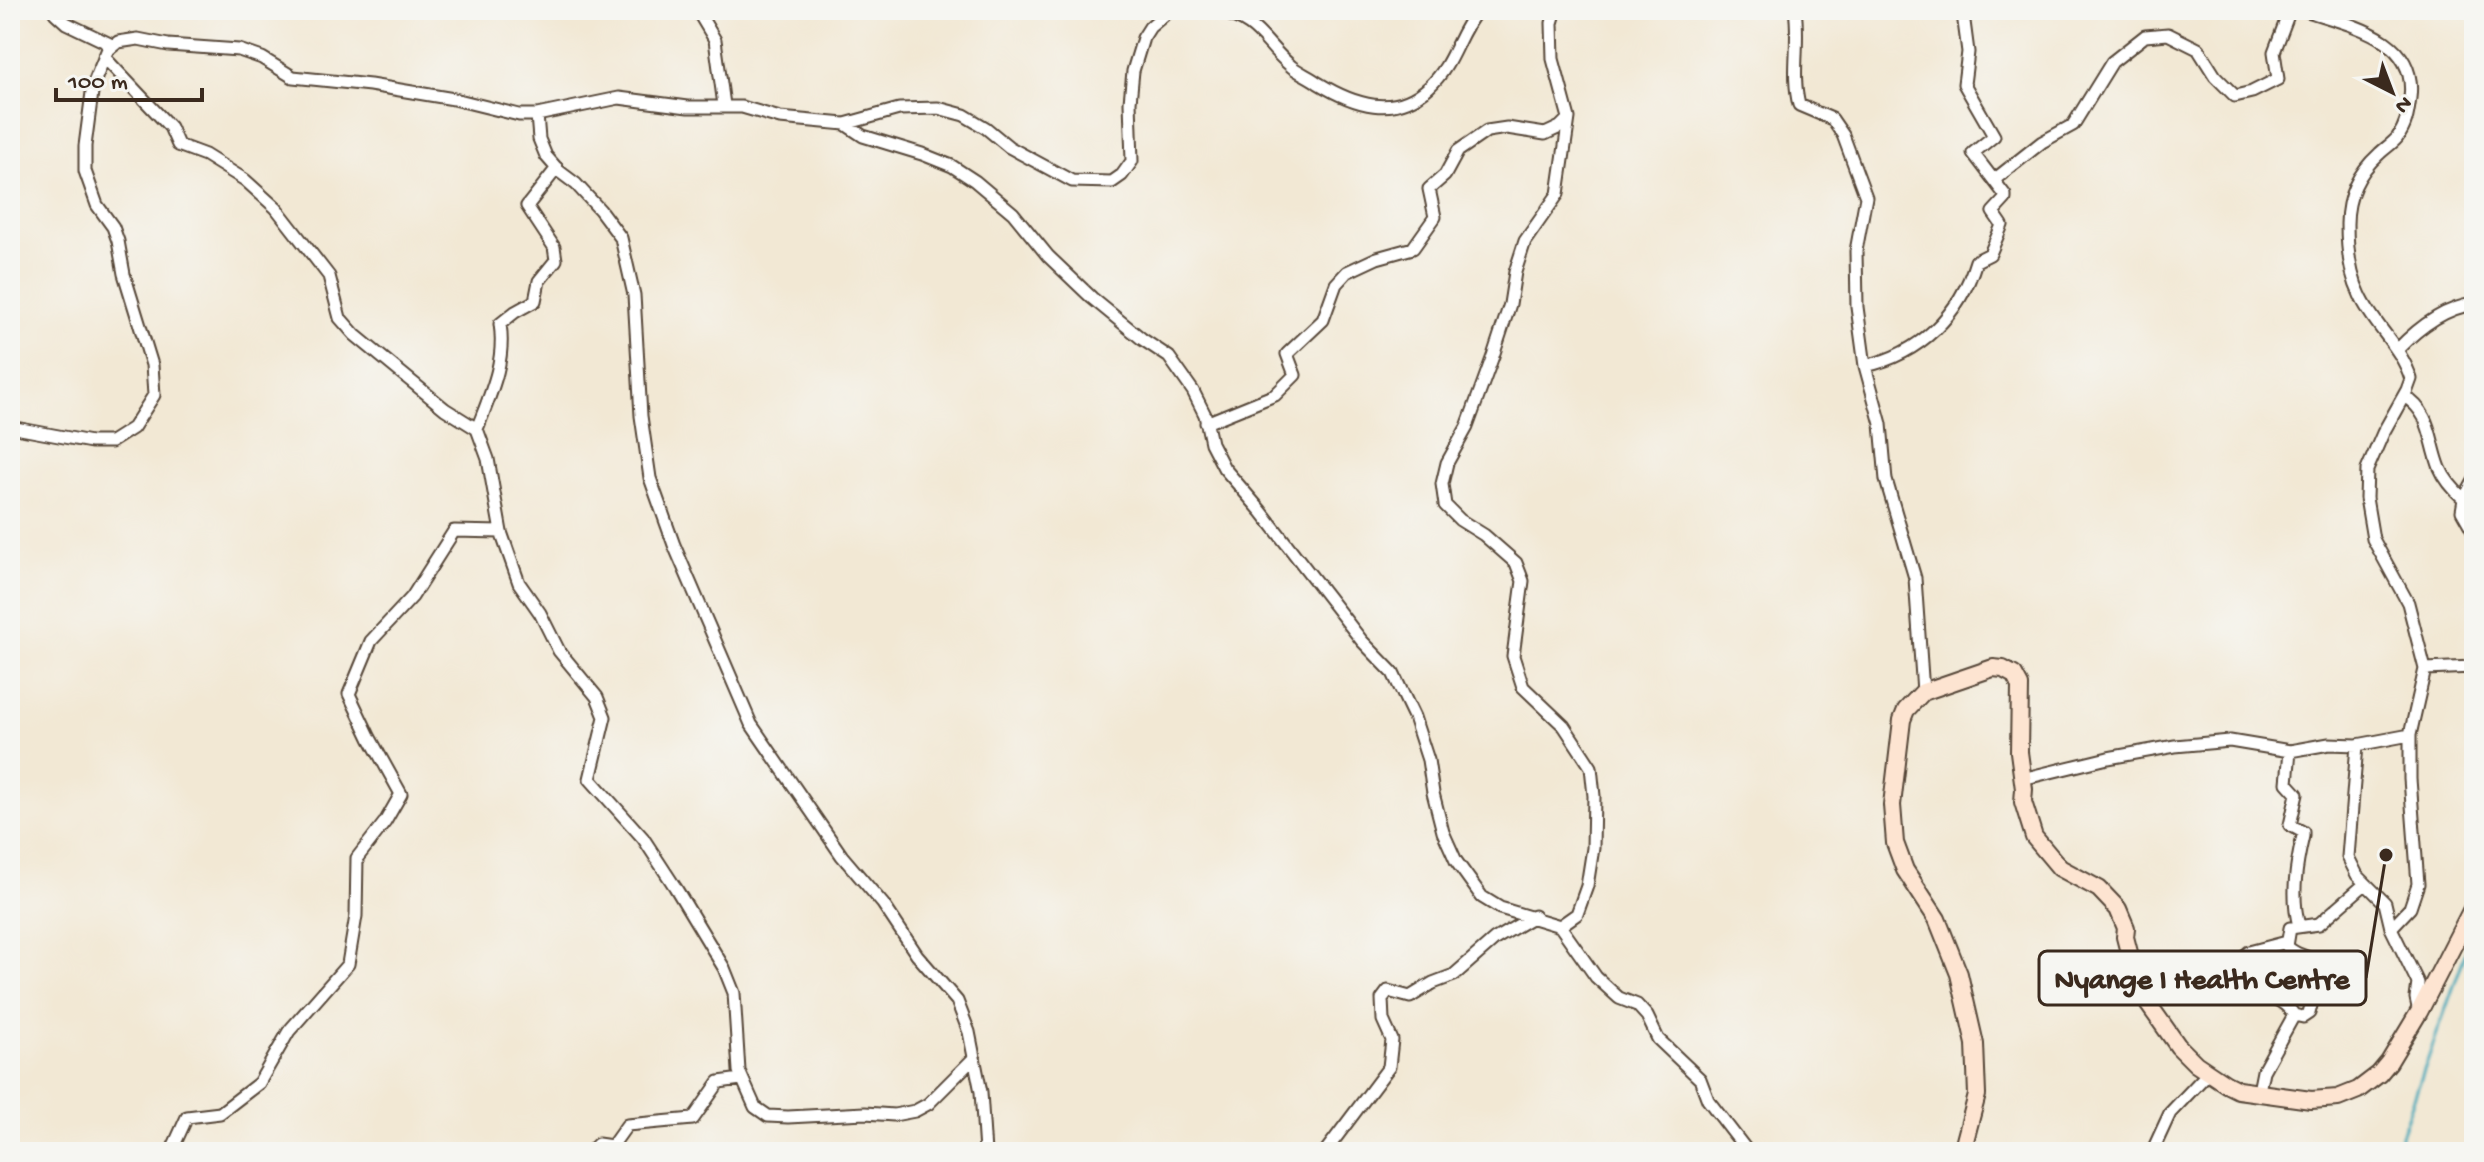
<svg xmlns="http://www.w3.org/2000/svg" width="2484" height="1162" font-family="'Gochi Hand',sans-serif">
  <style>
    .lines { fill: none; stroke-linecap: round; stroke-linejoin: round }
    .stream { stroke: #3ca9bb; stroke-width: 3 }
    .street-casing { stroke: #564639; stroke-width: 15 }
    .secondary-casing { stroke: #564639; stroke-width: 20 }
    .street { stroke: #fff; stroke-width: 11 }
    .secondary { stroke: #fde4d1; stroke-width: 16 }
    .leader { fill: none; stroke: #3b2a1e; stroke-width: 3 }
    .callout-dot { fill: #3b2a1e; stroke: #f6f6f2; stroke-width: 3 }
    .callout { fill: #f6f6f2; stroke: #3b2a1e; stroke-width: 3 }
    .callout-label { font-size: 30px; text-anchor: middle; font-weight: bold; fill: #3b2a1e }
  </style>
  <rect width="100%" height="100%" fill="#f6f6f2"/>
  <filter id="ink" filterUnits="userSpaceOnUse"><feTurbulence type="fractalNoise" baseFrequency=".0125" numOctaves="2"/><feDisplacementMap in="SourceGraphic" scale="16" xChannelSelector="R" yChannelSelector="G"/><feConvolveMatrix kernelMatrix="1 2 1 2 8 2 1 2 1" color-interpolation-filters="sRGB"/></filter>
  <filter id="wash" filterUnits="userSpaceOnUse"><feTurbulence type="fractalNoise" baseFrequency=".006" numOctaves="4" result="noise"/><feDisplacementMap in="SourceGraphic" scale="32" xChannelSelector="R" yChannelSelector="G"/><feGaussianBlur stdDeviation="1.8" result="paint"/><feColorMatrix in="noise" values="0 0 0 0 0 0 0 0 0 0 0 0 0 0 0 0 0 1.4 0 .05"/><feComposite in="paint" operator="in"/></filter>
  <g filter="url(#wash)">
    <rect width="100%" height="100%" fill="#f2e8d4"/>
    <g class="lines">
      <path class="stream" d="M2395,1152L2474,929"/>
    </g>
  </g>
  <g filter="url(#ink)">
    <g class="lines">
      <g class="street-casing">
        <path id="street" d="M56,10L55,13L66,23L112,45
          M697,10L715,40L724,105
          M1215,10C1263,23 1259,39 1292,67C1300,73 1310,77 1318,83C1354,105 1394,119 1429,87C1455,63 1457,34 1478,10
          M1556,10L1552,23L1553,59L1569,118L1558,194L1525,241L1515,272L1510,304L1493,356L1467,427L1447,463L1442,484L1445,505L1460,520L1484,535L1516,563L1523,581L1513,656L1523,687L1564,726L1591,767L1594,796L1593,848L1587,886L1577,914L1560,926
          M1795,10C1800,42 1791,74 1799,105L1832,119L1843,135L1866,197L1856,251L1857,307L1865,366L1881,424L1886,480L1915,578L1923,692
          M1915,10L1917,12L1922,10
          M2304,10C2348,25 2418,36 2410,98C2408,112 2407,125 2397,138C2392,144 2385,148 2379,154C2358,173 2347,195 2347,224C2347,248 2349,273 2360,295C2373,325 2401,346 2411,379L2407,390L2383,433L2367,470L2366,498L2373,539L2408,603L2425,669L2474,667
          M104,57L170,127L178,145L205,155L245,180L276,208L329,276L340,318L355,335L445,409L477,429L488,459L501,532L519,583L540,613L559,651L597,697L605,717L590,779L643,838L675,887L724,968L734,993L739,1071L755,1107L768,1116L788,1117L865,1113L894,1115L915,1111L928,1104L974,1058
          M537,115L539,139L546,156L560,172L576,184L600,210L621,238L634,295L641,416L650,478L674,545L751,724L842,856L883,904L917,955L957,1001L969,1032L981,1092L985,1152
          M845,124L863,136L922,154L952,166L975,181L1013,213L1048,256L1092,298L1142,339L1169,357L1193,391L1205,415L1211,443L1224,468L1261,511L1362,641L1393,673L1414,717L1428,760L1433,793L1443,832L1456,861L1482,897L1500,908L1560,926L1596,977L1619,998L1637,1005L1647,1016L1658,1039L1700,1079L1708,1100L1748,1152
          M1994,180L2042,142L2073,125L2112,62L2145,36L2168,34L2198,49L2215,76L2235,96L2252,92L2278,79L2274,52L2290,10
          M2397,350C2418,328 2443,308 2474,304
          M1865,366C1920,354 1960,315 1976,261L1990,254L2002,225L1993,212L2005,199V195L1973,153L1994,136L1964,84L1968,52L1963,14L1958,10
          M2404,396C2432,413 2429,440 2440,468C2445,480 2454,490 2464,499L2462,511L2474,532
          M1206,423L1275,395L1295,375L1287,354L1323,320L1336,284L1347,272L1377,258L1413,248L1435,217L1429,189L1445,175L1458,151L1487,131L1507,128L1545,134L1560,127L1569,118
          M10,427L91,442H111L133,428L154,395L152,365L124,274L118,241L113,227L97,205L85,171V146L93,85L107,51L118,42L138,39L168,45L239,50L262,58L293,77L370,85L454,99L519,115H537L619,98L688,107H742L780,118L845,124L899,109L938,108L964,115L986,128L1009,147L1072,181L1112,182L1122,175L1132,161L1130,102L1133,71L1143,38L1150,27L1170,10
          M477,429C490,395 506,362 500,324L515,312L535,301L539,281L556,260L554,247L527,206L557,168
          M2464,499L2474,481
          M2357,745L2348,857L2357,875L2385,903L2391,928L2410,908L2418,884L2410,779V735L2425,669
          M2290,751L2287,783L2297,794L2290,825L2303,832V836C2296,866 2291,896 2299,926
          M2022,779L2108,758L2175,746L2230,741L2290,751L2329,744L2357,745L2410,735
          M2391,928L2418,983L2416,998L2419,1012
          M2287,942L2249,952L2242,958C2249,1012 2273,983 2294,1015
          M2259,1091L2263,1071L2294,1015L2303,1017L2309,1013L2313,998L2307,989L2315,973V962C2305,954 2295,956 2287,946L2290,928L2319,924L2365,884
          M171,1152L187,1117L220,1113L259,1083L289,1031L348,964L356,916L357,858L385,822L401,794L370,738L349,694L371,641L412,597L454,531L501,532
          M590,1152L598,1144L612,1146L627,1125L693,1119L719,1082L741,1079
          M1325,1152L1389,1067L1392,1040L1383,1020L1382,999L1388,991L1410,997L1433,983L1454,975L1495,939L1534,916
          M2152,1152L2170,1113L2208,1073"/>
      </g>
      <g class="secondary-casing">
        <path id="secondary" d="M1962,1152L1977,1095L1975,1044L1959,974L1937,919L1905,870L1895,843L1892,805L1902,720L1906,710L1923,692L1993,668L2003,669L2014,675L2020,686L2019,752L2024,789L2023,802L2034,837L2060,868L2099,889L2118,909L2126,928L2125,937L2133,968L2149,1005L2178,1046L2196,1064L2226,1084L2238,1090L2311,1100L2338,1098L2358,1090L2379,1074L2389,1062L2419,1012L2474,905"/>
      </g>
      <use href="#street" class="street"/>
      <use href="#secondary" class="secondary"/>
    </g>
  </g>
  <path class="leader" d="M2386 855L2366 978"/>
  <circle class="callout-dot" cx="2386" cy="855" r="8"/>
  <rect class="callout" x="2039" y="951" width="327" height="54" rx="8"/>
  <g class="callout-label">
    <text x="2202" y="988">Nyange I Health Centre</text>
  </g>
  <rect width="2484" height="1162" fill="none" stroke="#f6f6f2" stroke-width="40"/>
  <g transform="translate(2392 92) rotate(138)" stroke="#f6f6f2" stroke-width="6" paint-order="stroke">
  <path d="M0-6L14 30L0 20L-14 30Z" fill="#3b2a1e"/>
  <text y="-12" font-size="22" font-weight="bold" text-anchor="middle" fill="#3b2a1e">N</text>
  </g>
  <path d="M56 88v12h146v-12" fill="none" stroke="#3b2a1e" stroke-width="4"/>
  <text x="68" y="88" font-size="24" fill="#3b2a1e" stroke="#f6f6f2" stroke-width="6" paint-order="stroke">100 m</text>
</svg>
